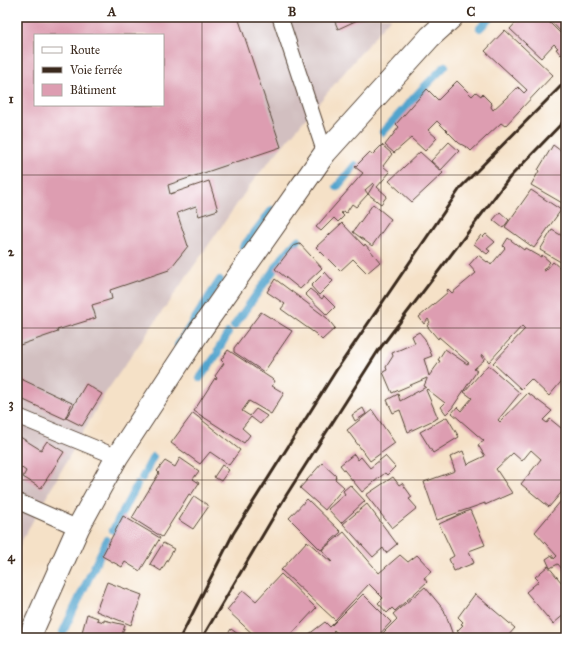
<svg xmlns="http://www.w3.org/2000/svg" width="583" height="655" font-family="'IM FELL Great Primer',serif">
  <style>
    .industrial { fill: #d2bfc0; fill-rule: evenodd }
    .lines { fill: none; stroke-linecap: round; stroke-linejoin: round }
    .stream { stroke: #52a4cd; stroke-width: 8 }
    .building { fill: #dd9db1; fill-rule: evenodd }
    .lane-casing { stroke: #574537; stroke-width: 17 }
    .street-casing { stroke: #574537; stroke-width: 24 }
    .lane { stroke: #fff; stroke-width: 15 }
    .street { stroke: #fff; stroke-width: 22 }
    .rail { stroke: #3b2a1e; stroke-width: 3 }
    .grid { fill: none; stroke: #3b2a1e; stroke-width: 1; stroke-opacity: 0.55 }
    .neatline { fill: none; stroke: #3b2a1e; stroke-width: 1.5 }
    .grid-label { font-size: 13px; text-anchor: middle; font-weight: bold; fill: #3b2a1e }
  </style>
  <rect width="100%" height="100%" fill="#fff"/>
  <filter id="ink" filterUnits="userSpaceOnUse"><feTurbulence type="fractalNoise" baseFrequency=".025" numOctaves="2"/><feDisplacementMap in="SourceGraphic" scale="8" xChannelSelector="R" yChannelSelector="G"/><feConvolveMatrix kernelMatrix="1 2 1 2 8 2 1 2 1" color-interpolation-filters="sRGB"/></filter>
  <filter id="wash" filterUnits="userSpaceOnUse"><feTurbulence type="fractalNoise" baseFrequency=".012" numOctaves="4" result="noise"/><feDisplacementMap in="SourceGraphic" scale="16" xChannelSelector="R" yChannelSelector="G"/><feGaussianBlur stdDeviation="0.9" result="paint"/><feColorMatrix in="noise" values="0 0 0 0 0 0 0 0 0 0 0 0 0 0 0 0 0 1.4 0 .05"/><feComposite in="paint" operator="in"/></filter>
  <g filter="url(#wash)">
    <rect width="100%" height="100%" fill="#f5e1c7"/>
    <path class="industrial" d="M17,17H391L253,181L104,395L21,542L17,555ZM35,35H163V105H35Z"/>
    <g class="lines">
      <path class="stream" d="M480,28L491,17
        M383,132L422,89L445,66
        M337,187L355,165
        M243,247L272,210
        M234,326L283,257L298,240
        M178,345L220,280
        M218,350L228,333
        M200,378L218,353
        M142,478L153,457
        M113,530L137,485
        M63,632L107,540"/>
    </g>
    <g id="blocks">
      <path class="building" d="M17,17H238L281,147L168,185L170,194L209,181L218,210L199,216L196,206L177,213L188,246L169,270L110,290L112,299L92,305L96,318L57,330L58,332L17,346ZM35,35H163V105H35Z
        M333,17H364L338,29Z
        M521,17H544L561,34L562,33L547,17H566V20L563,22L566,25V57L563,53L561,55L556,49L558,48L554,44L541,58L510,29Z
        M505,30L553,75L505,126L501,123L471,151L468,148L459,143L437,121L428,130L437,138L425,151L411,138L394,153L385,145L399,127L396,124L427,89L438,100L457,81L472,96L476,92L481,96L482,94L492,104L491,107L493,110L518,87L524,93L527,90L485,51Z
        M449,142L459,151L441,170L431,161Z
        M566,143V200L564,204L531,185L539,171L538,170L553,145L561,151Z
        M382,145L392,154L383,166L390,172L377,187L387,196L381,204L368,194L374,184L373,183L365,190L368,194L356,207L352,204L346,213L344,211L341,213L344,216L338,222L334,218L321,231L316,227L363,173L355,167L370,152L372,155Z
        M420,152L443,173L412,202L389,181Z
        M531,190L561,210L534,248L505,227Z
        M373,204L391,219L372,246L353,232Z
        M500,212L509,220L503,228L493,220Z
        M342,223L364,246L365,244L380,262L367,273L353,259L340,271L316,247Z
        M552,230L566,238V265L540,250Z
        M486,234L495,242L487,249L490,251L487,254L474,244L481,235L483,237Z
        M508,238L524,250L525,248L541,257L542,255L550,262L543,270L545,271L553,262L566,273V376L549,396L531,379L521,389L493,363L525,329L522,326L489,362L482,354L481,356L484,360L474,369L477,371L452,408L446,414L441,407L445,403L427,389L426,390L438,418L408,432L400,410L393,413L387,400L398,394L400,401L426,387L424,386L427,379V378L392,393L383,372L387,370L386,367L393,356L392,353L415,343L412,336L419,332L425,339L432,356L424,359L429,376L440,361L438,360L445,349L467,364L469,363L439,337L438,339L427,326L430,322L428,319L424,324L419,317L448,292L447,290L448,289L452,293L476,273L469,265L478,255L487,262L488,261L491,265L505,248L503,246Z
        M300,244L322,268L300,289L275,269L293,246Z
        M325,272L333,281L319,295L311,286Z
        M275,279L327,318L335,328L322,340L316,334L281,309L285,304L267,292Z
        M310,289L322,299L324,296L335,307L327,315L305,294Z
        M261,312L292,331L264,372L234,352V348Z
        M228,350L275,381L272,386L284,393L271,414L249,401L242,411L250,416L256,409L267,416L260,424L251,417L242,428L250,435L244,443L194,411L215,378L216,380L217,378L215,376L224,363L221,360Z
        M488,365L520,393L498,420L500,422L528,393L552,411L543,420L547,423L550,419L566,432V487L549,507L521,484L541,459L531,450L522,461L513,453L496,469L512,493L485,505V503L437,520L424,482L455,471L450,457L463,451L468,465L470,463L485,456L478,445L484,441L452,413L457,407L461,411L472,398L464,392Z
        M19,378L72,403L65,419L17,397V381Z
        M86,384L102,394L82,426L66,418Z
        M363,408L366,414L355,421L352,415Z
        M372,410L395,443L370,461L347,430Z
        M193,413L240,450L229,465L210,452L200,464L171,443Z
        M447,417L459,437L433,453L420,432Z
        M17,435L41,450L47,441L64,452L41,488L23,477L26,471L19,466L17,469Z
        M354,454L358,460L361,457L370,468L385,456L395,467L387,475L385,473L362,492L340,465Z
        M180,458L199,471L193,479L199,483L191,495L189,494L162,537L132,518L159,473L157,471L165,461L175,467Z
        M322,463L336,476L335,479L344,487L325,510L300,488Z
        M222,465L229,470L221,481L214,477Z
        M393,477L399,485L402,483L412,497L409,499L417,508L392,528L366,495Z
        M350,485L365,501L341,523L328,509L345,494L343,491Z
        M566,495V574L558,564L550,568L546,559L552,555L554,559L557,556L535,532Z
        M194,496L209,506L193,529L179,520Z
        M307,499L341,532L321,550L289,518Z
        M367,504L397,544L386,553L383,548L373,557L343,524Z
        M470,510L485,545L469,551L474,563L454,571L449,559L454,556L439,524Z
        M123,516L160,538L140,571L125,562L122,567L102,556Z
        M344,532L379,573L400,555L408,562L417,555L432,571L424,578L427,582L395,611L392,608L387,613L378,603L383,598L369,584L335,620L281,570L307,541L331,562L332,561L322,550Z
        M163,543L174,549L161,571L150,564Z
        M548,566L566,588V613L553,624L526,592L539,581L535,577Z
        M281,574L316,608L288,638H257L227,610L243,590L256,601Z
        M107,582L142,595L131,625L96,611Z
        M425,587L444,610L454,638H378L397,619L393,614Z
        M363,594L391,622L376,638H343L334,630L333,631L339,638H304L325,622L330,627Z
        M475,594L515,628L507,637L509,638H465L457,631L463,625L461,624L463,622L458,617Z
        M87,614L98,618L97,620L104,622V620L125,625L121,638H76L77,635L81,636Z
        M231,629L242,637L244,638H225Z"/>
    </g>
  </g>
  <g filter="url(#ink)">
    <use href="#blocks" fill-opacity="0" stroke="#574537" stroke-width="1"/>
    <g class="lines">
      <g class="lane-casing">
        <path id="lane" d="M280,17L325,153
          M17,416L117,457
          M17,501L78,528"/>
      </g>
      <g class="street-casing">
        <path id="street" d="M29,638L78,528L117,457L197,335L325,153L430,37L452,17"/>
      </g>
      <use href="#lane" class="lane"/>
      <use href="#street" class="street"/>
      <path class="rail" d="M180,638L233,534L337,369L461,187L566,81
        M202,638L287,494L378,351L510,177L566,119"/>
    </g>
  </g>
  <path class="grid" d="M202,17V638M381,17V638M17,175H566M17,328H566M17,480H566"/>
  <rect width="583" height="655" fill="none" stroke="#fff" stroke-width="44"/>
  <rect x="34" y="34" width="130" height="72" fill="#ffffff" stroke="#b1aaa5"/>
  <rect x="42" y="47" width="20" height="6" fill="#ffffff" stroke="#b1aaa5"/>
  <text x="70" y="54" font-size="12" fill="#3b2a1e">Route</text>
  <rect x="42" y="67" width="20" height="6" fill="#3b2a1e" stroke="#b1aaa5"/>
  <text x="70" y="74" font-size="12" fill="#3b2a1e">Voie ferrée</text>
  <rect x="42" y="84" width="20" height="12" fill="#dd9db1" stroke="#b1aaa5"/>
  <text x="70" y="94" font-size="12" fill="#3b2a1e">Bâtiment</text>
  <rect x="22" y="22" width="539" height="611" class="neatline"/>
  <g class="grid-label">
    <text x="112" y="16">A</text>
    <text x="292" y="16">B</text>
    <text x="471" y="16">C</text>
    <text x="11" y="103">1</text>
    <text x="11" y="256">2</text>
    <text x="11" y="408">3</text>
    <text x="11" y="561">4</text>
  </g>
</svg>
